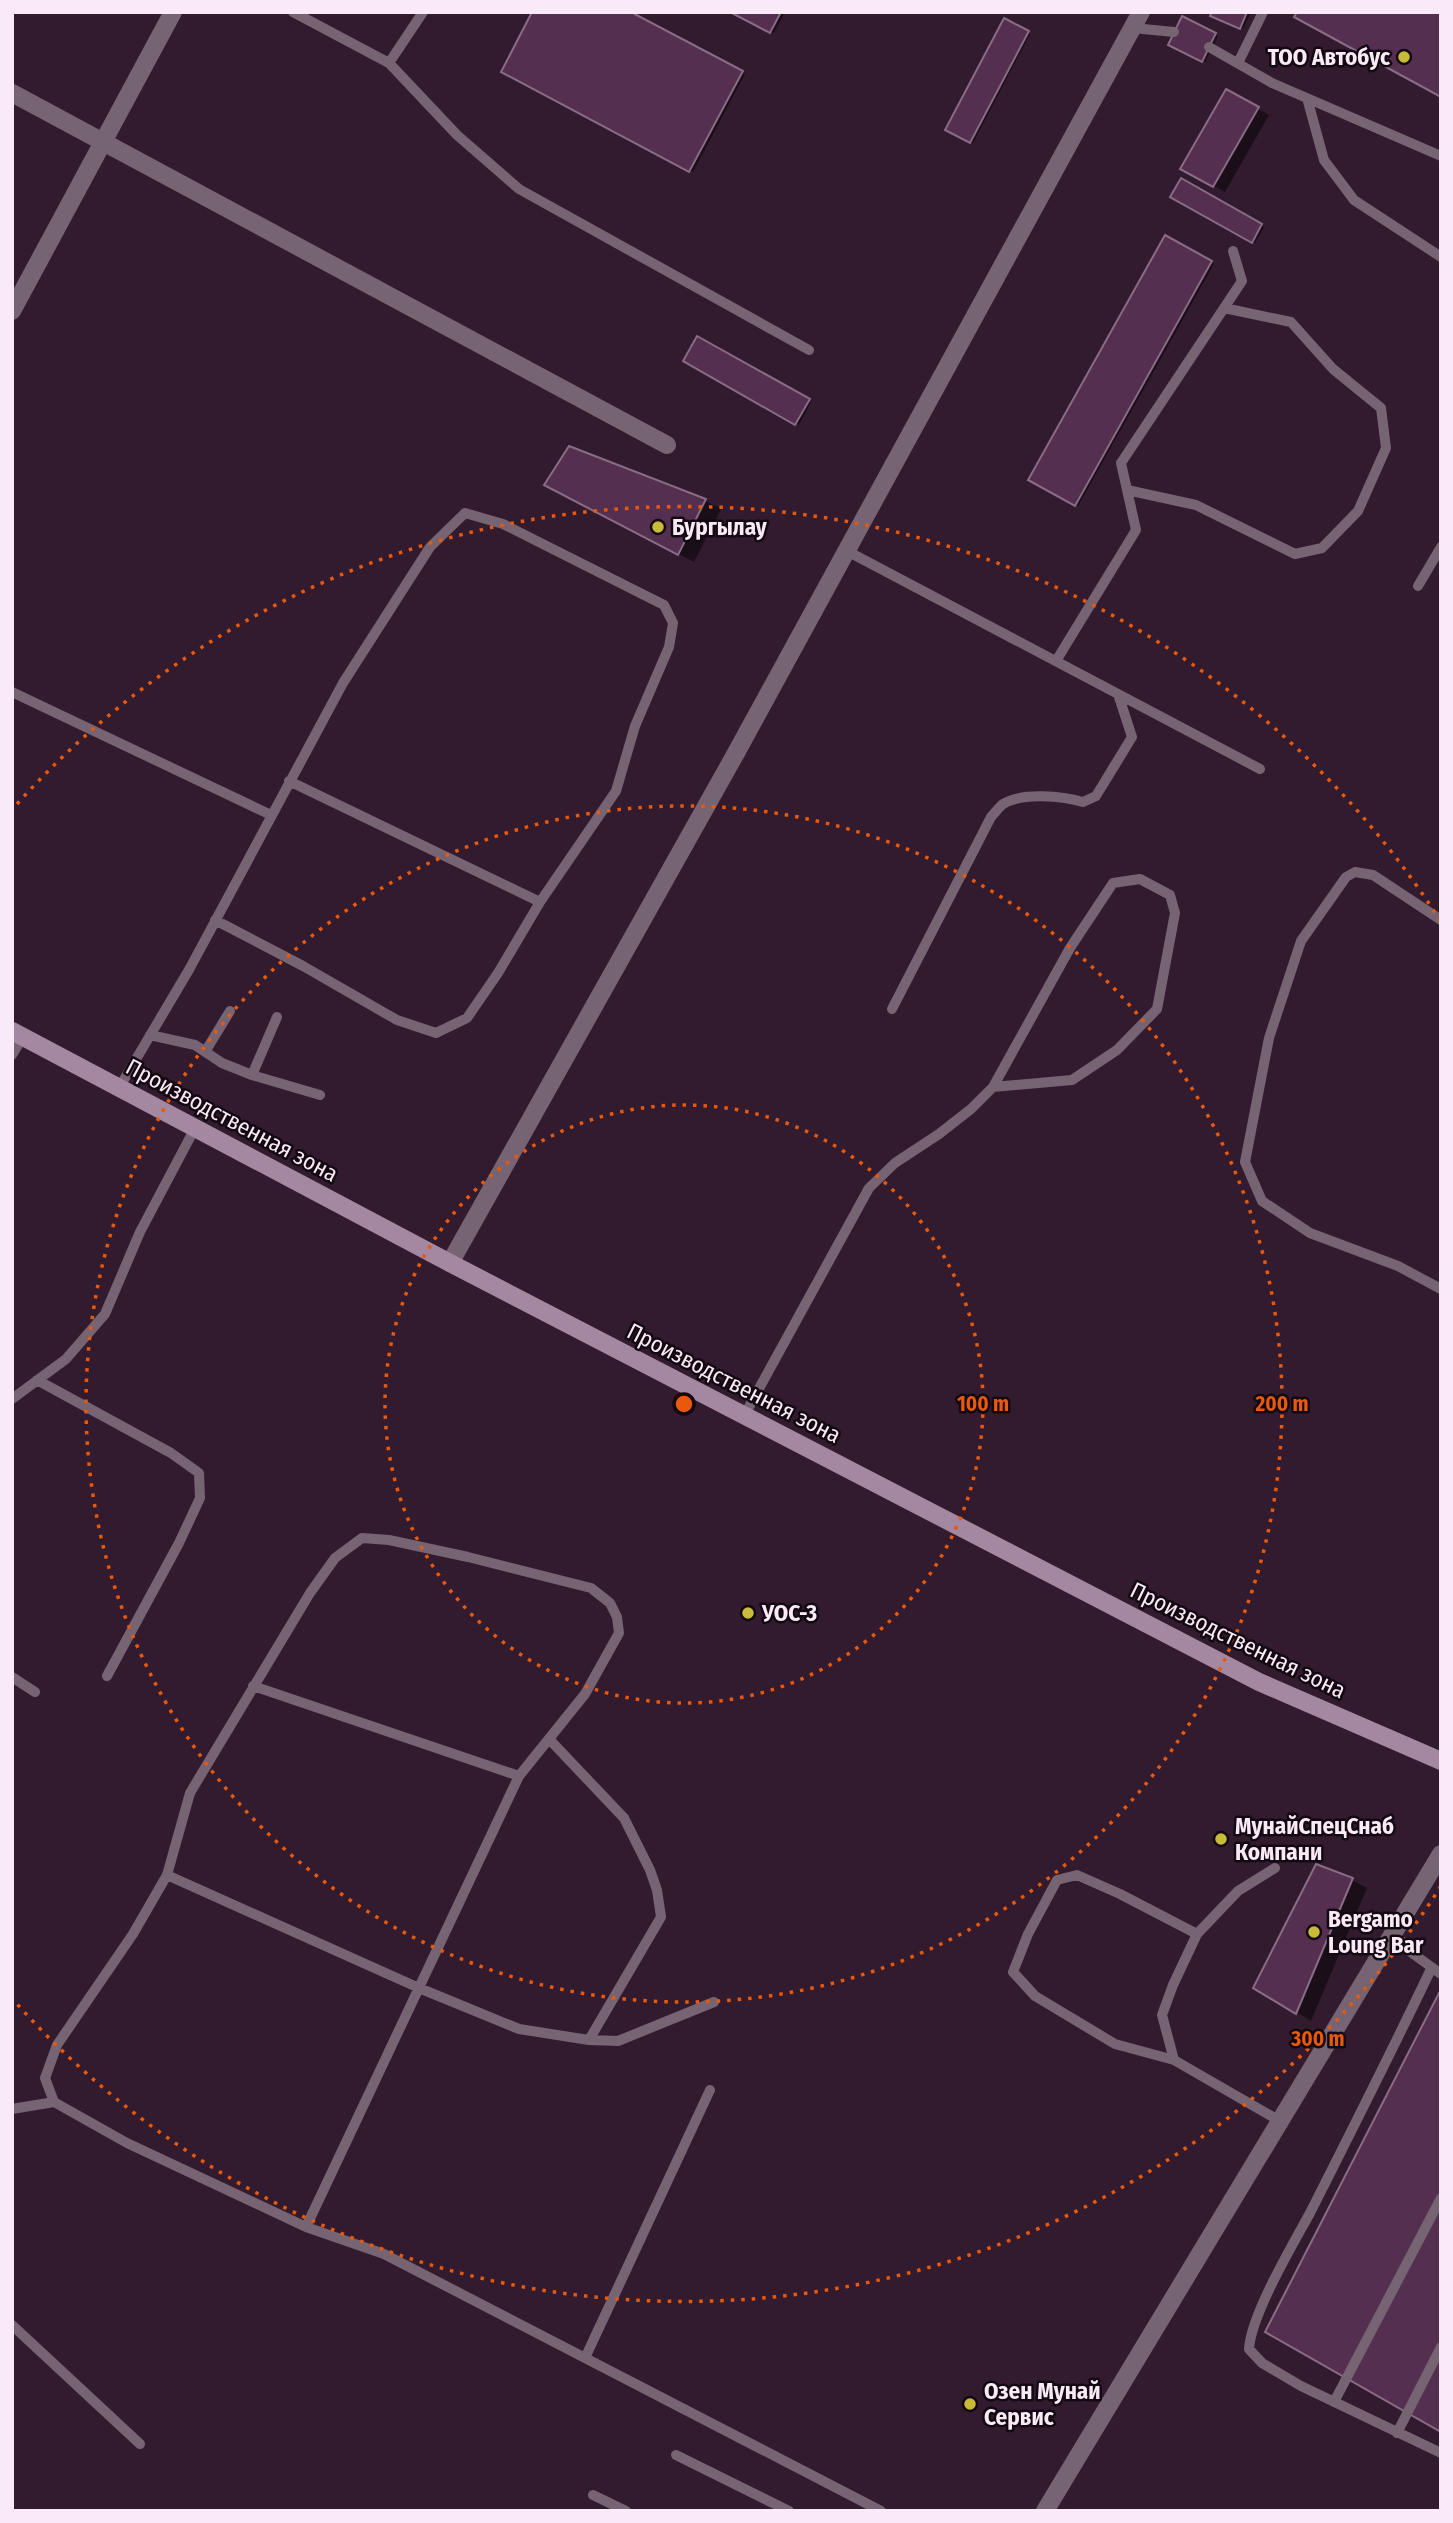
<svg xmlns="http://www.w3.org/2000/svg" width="1453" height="2523" font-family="'Fira Sans Condensed',sans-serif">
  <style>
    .shadow { fill: #0007 }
    .building { fill: #542f50; stroke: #896d85; stroke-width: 2 }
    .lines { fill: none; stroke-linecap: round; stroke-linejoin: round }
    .service { stroke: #766473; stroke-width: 10 }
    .minor { stroke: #766473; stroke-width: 18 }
    .tertiary { stroke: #766473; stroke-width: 18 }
    .secondary { stroke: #a488a1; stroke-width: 18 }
    .ring { fill: none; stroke: #e8590c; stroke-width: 3.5; stroke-dasharray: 3.5 7 }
    .poi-dot { fill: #c9bb3a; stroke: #130912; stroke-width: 2.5 }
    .labels { text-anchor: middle; stroke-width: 5; stroke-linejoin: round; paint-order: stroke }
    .poi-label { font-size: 23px; font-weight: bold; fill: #faeaf8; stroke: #130912; text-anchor: start }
    .street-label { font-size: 23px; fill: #faeaf8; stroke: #130912 }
    .centre { fill: #e8590c; stroke: #130912; stroke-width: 3.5 }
    .ring-label { font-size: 21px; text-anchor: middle; font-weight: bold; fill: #e8590c; stroke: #130912; stroke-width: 5; stroke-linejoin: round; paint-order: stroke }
  </style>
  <rect width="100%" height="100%" fill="#321b2f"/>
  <path class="shadow" d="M628,12L745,74L693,172L503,71Z
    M734,12H785L774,33Z
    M1214,12H1251L1243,29L1215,16Z
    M1183,18L1218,36L1205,62L1170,44Z
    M1005,20L1030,34L973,143L948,129Z
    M1227,91L1269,115L1225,192L1183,168Z
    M1181,180L1264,227L1255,243L1173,196Z
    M1166,237L1214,264L1078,506L1031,479Z
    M698,338L811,402L799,425L685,361Z
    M570,448L706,501L721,509L694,562L561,493Z
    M1352,1880L1367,1888L1311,2021L1255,1987Z"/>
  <path class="building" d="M532,12H631L743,71L689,172L501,72Z
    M730,12H781L770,33Z
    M1212,12H1247L1240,29L1210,16Z
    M1297,12H1441V97L1294,17Z
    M1182,16L1216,33L1202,62L1168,45Z
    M1004,18L1029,31L970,143L945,130Z
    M1226,89L1259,107L1213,187L1180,169Z
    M1181,178L1262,224L1252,243L1170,197Z
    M1165,235L1212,261L1075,506L1028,480Z
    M697,336L810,399L795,425L683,361Z
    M569,446L706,499L678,555L544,485Z
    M1316,1864L1353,1878L1296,2014L1253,1988Z
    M1439,1993L1441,1994V2432L1265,2332Z"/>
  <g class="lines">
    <path class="service" d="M293,12L389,63L457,135L519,189L809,350
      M1133,28L1174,32
      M1209,47L1272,83L1441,156
      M389,63L423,12
      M1238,63L1263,12
      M1307,98L1324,160L1354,200L1441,257
      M1127,490L1196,505L1295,554L1322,548L1358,511L1386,448L1381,408L1333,369L1291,322L1224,308
      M847,551L1260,769
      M1418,586L1441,547
      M1056,661L1136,530L1121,463L1242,281L1233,251
      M12,692L271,815
      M289,781L540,902
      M1441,920L1373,875L1355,872L1346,877L1301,941L1269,1038L1245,1162L1262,1201L1310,1233L1398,1266L1441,1289
      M892,1009L991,817C995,813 999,807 1003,804C1023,792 1062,796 1083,802L1096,796L1132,737L1118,694
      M150,1035L195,1045L222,1063L252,1075L320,1095
      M205,1052L230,1011
      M12,1055L23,1037
      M252,1075L277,1017
      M119,1088L190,968L343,683L430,547L465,513L503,524L664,605L673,623L669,647L635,726L616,791L540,902L498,973L467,1018L436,1033L397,1020L303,966L215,920
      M37,1380L171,1453L199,1473L200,1498L179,1543L107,1676
      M12,1399L66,1359L105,1314L140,1232L195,1128
      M744,1416L869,1188L895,1163L939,1134L971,1109L993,1087L1070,948L1113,883L1140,879L1170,895L1175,913L1157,1009L1117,1050L1072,1080L993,1087
      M12,1677L35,1692
      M253,1686L519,1776
      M549,1739L624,1818L650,1870L657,1890L661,1917L589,2040
      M167,1875L419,1988L519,2029L589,2040L618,2041L714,2002
      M1197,1934L1120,1894L1077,1875L1057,1880L1028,1934L1013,1972L1035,1996L1115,2044L1174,2060L1280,2121
      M1390,1937L1441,1974
      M1431,1969C1392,2051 1351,2132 1310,2213C1292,2246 1251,2315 1249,2349L1262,2363L1301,2386L1441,2453
      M1174,2060L1162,2015L1173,1985L1197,1934L1238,1891L1275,1868
      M12,2109L54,2102
      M306,2227L519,1776L585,1694L619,1633L617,1617L610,1603L591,1588L468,1557L389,1540L362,1538L335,1558L310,1593L190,1793L167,1875L133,1934L57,2045L45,2078L54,2102L127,2143L306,2227L384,2254L881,2511
      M12,2325L140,2444
      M585,2358L710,2090
      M1334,2402L1441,2198
      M1397,2433L1441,2347
      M676,2455L789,2511
      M593,2495L626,2511"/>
    <path class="minor" d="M12,93L667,445
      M450,1263L736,753L1141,12"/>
    <path class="tertiary" d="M12,311L173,12
      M1045,2511L1441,1854"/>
    <path class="secondary" d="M12,1031L450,1263L1259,1682L1441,1761"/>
  </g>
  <g class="ring">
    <circle cx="684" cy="1404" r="299"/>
    <circle cx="684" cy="1404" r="598"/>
    <path d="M1441 1886A897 897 0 0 1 17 2004M17 804A897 897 0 0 1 1441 922"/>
  </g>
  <g class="poi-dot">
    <circle cx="1404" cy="57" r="7"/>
    <circle cx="658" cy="527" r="7"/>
    <circle cx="748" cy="1613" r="7"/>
    <circle cx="1221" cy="1839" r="7"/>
    <circle cx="1314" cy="1932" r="7"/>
    <circle cx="970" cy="2404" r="7"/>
  </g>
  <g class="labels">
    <g class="poi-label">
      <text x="1390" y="65" text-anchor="end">ТОО Автобус</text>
      <text x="672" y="535">Бургылау</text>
      <text x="762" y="1621">УОС-3</text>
      <text x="1235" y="1834">МунайСпецСнаб<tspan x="1235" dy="26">Компани</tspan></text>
      <text x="1328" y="1927">Bergamo<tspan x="1328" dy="26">Loung Bar</tspan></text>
      <text x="984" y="2399">Озен Мунай<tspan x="984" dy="26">Сервис</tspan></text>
    </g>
    <g class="street-label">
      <text transform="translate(232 1120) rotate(28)" y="8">Производственная зона</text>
      <text transform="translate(734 1383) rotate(27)" y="8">Производственная зона</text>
      <text transform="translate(1238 1640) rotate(26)" y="8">Производственная зона</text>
    </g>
  </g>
  <circle cx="684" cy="1404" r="10" class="centre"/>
  <g class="ring-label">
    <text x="983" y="1411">100 m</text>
    <text x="1282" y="1411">200 m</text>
    <text x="1318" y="2046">300 m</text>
  </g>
  <rect width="1453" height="2523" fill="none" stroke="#faeaf8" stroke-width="28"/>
</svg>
